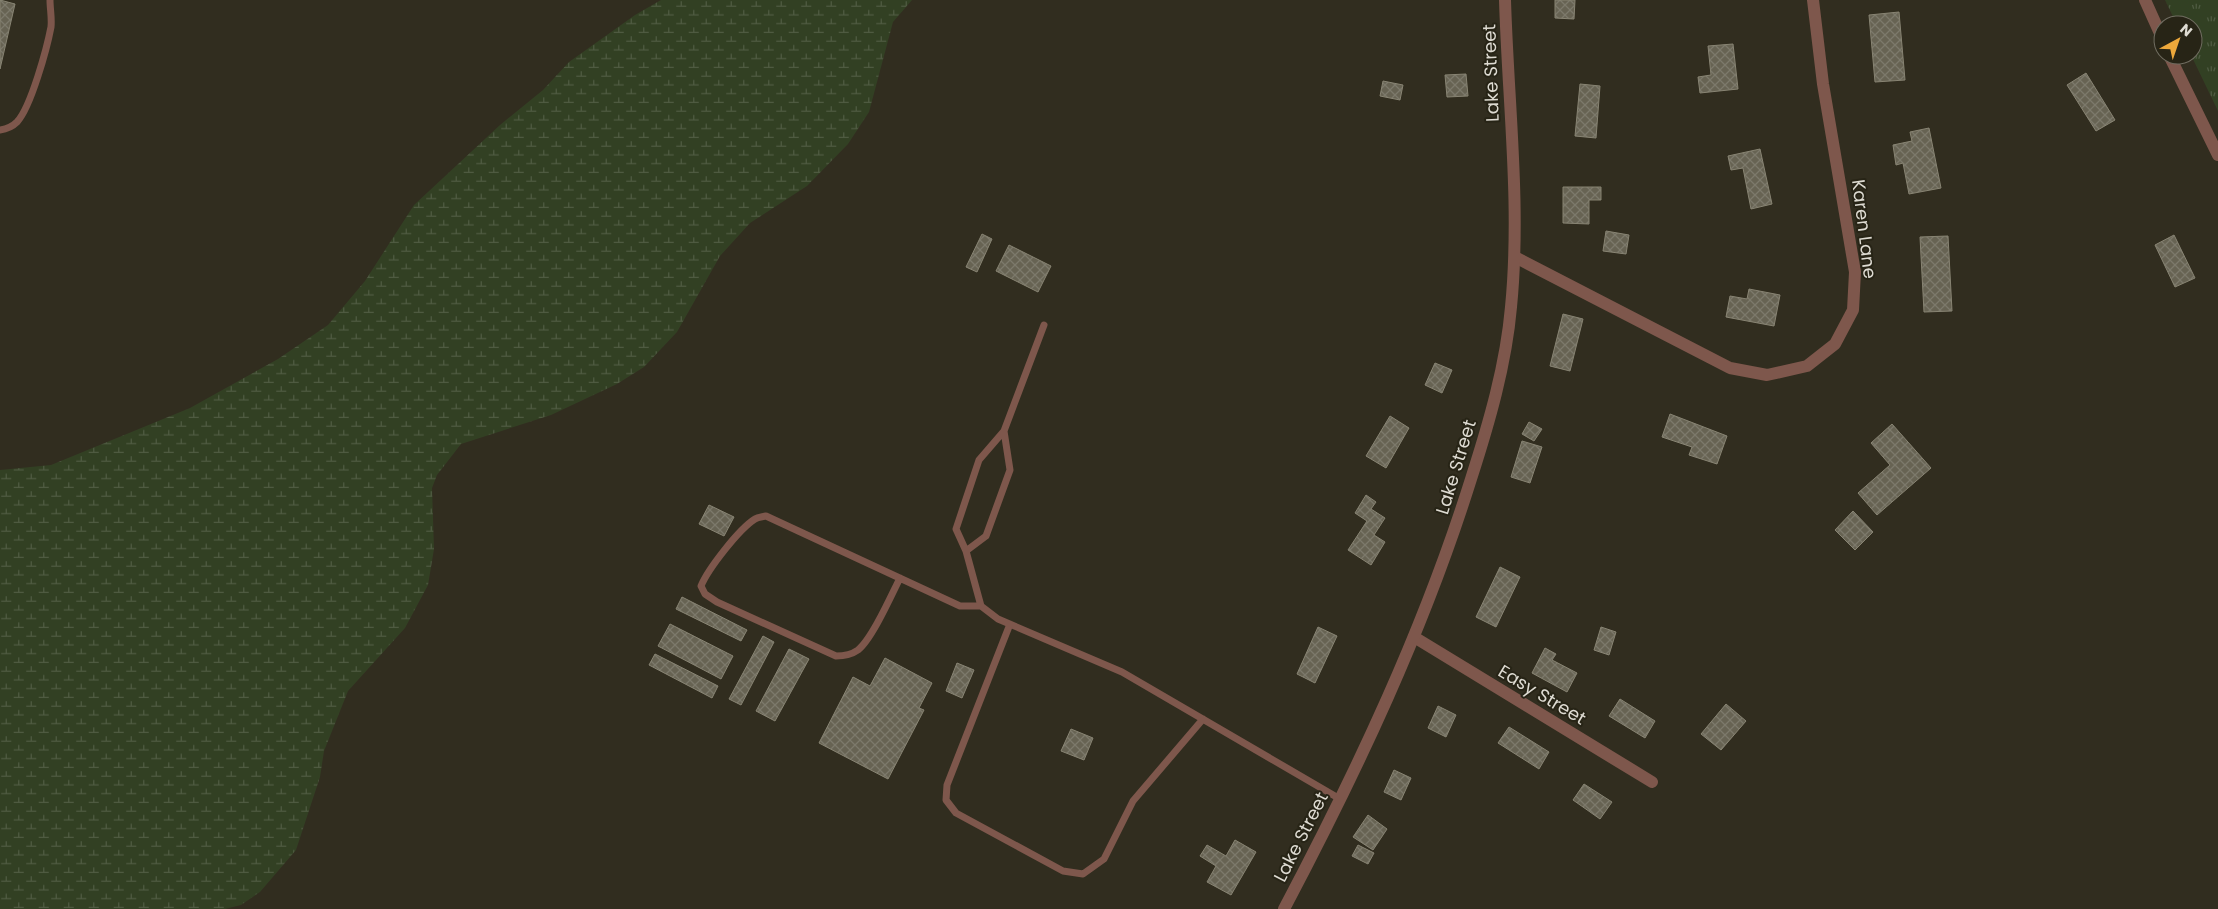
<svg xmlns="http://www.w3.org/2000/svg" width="2218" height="909" font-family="Poppins,sans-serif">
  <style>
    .wetland { fill: url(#wetland-marsh) }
    .park { fill: url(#park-tufts) }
    .building { fill: url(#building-cross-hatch); stroke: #888473 }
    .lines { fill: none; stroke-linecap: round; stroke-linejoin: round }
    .service { stroke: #7e574c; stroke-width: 7 }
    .minor { stroke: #7e574c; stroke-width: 12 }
    .tertiary { stroke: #7e574c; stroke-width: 12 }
    .labels { text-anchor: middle; stroke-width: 4; stroke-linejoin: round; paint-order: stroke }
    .street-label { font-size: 18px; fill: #dedbd2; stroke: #272416 }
  </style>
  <defs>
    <pattern id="wetland-marsh" width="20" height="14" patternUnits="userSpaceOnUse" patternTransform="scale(1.25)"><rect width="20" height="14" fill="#324023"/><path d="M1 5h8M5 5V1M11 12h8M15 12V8" fill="none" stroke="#4f5b42"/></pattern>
    <pattern id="park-tufts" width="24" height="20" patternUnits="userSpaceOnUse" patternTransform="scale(1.25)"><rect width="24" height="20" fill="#324023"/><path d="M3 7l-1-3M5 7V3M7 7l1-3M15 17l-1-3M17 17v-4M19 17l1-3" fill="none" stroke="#4f5b42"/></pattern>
    <pattern id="building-cross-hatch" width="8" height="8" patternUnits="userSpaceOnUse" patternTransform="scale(1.25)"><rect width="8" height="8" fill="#676353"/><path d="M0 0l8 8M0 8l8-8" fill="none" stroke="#7c796b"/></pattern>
  </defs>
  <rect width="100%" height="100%" fill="#312d1f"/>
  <path class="wetland" d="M661,0H912L893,22L869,112L848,144L807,186L750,223L720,256L677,332L644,367L617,384L551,415L461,444L437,475L432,488L434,549L428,585L405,628L348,691L324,751L320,777L296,850L260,892L241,905L225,909H0V470L51,465L190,408L278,359L328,325L365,281L414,205L500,125L543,90L569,62L635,15Z"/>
  <path class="park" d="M2165,0H2218V111L2191,55H2193V25H2177Z"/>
  <path class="building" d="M0,0L15,4L0,69Z
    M1555,0H1575L1574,19L1555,18Z
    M1899,12L1905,80L1875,82L1869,15Z
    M1733,44L1738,89L1700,93L1698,77L1711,75L1708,46Z
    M2086,73L2115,120L2096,131L2067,85Z
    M1466,74L1468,96L1447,97L1445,75Z
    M1383,81L1403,85L1400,100L1380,96Z
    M1580,84L1600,86L1596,138L1575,136Z
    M1929,128L1941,188L1909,194L1903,163L1896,165L1893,145L1912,141L1910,132Z
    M1760,149L1772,204L1751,209L1743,168L1731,170L1728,156Z
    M1563,187H1601V200H1589V224L1563,223Z
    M1606,231L1629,235L1626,254L1603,251Z
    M982,234L992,239L977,272L966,267Z
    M2174,235L2195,278L2175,287L2155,245Z
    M1948,236L1952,311L1924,312L1920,237Z
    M1009,245L1051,266L1038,292L996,271Z
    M1749,289L1780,295L1774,326L1726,317L1730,296L1747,299Z
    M1563,314L1583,319L1570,371L1550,366Z
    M1435,363L1452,370L1442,393L1425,385Z
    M1670,414L1727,436L1717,464L1689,455L1692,447L1662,437Z
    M1390,416L1409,428L1386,468L1366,456Z
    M1529,422L1542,429L1534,441L1522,434Z
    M1892,424L1931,468L1877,515L1858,493L1890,465L1871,443Z
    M1522,441L1542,447L1530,483L1511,477Z
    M1366,495L1376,502L1371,509L1385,518L1374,535L1385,542L1371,565L1348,550L1367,521L1355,513Z
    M709,505L734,517L724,536L699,524Z
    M1853,511L1873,532L1855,550L1835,530Z
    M1500,567L1520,577L1496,627L1476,617Z
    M682,597L747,630L741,641L676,609Z
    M670,624L733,656L721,679L658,646Z
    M1318,627L1337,636L1315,683L1297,674Z
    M1601,627L1616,632L1609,655L1594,650Z
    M763,636L774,642L741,705L729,699Z
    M1545,648L1556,654L1552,660L1577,673L1567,692L1532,673Z
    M789,649L809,659L775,721L756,711Z
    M655,654L718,686L712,698L649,665Z
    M885,658L932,683L919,708L924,710L888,779L819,743L853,677L870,686Z
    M957,663L974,670L962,698L946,691Z
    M1620,699L1655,721L1645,738L1609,716Z
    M1726,704L1746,721L1721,750L1701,734Z
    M1438,706L1456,715L1446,737L1428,728Z
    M1509,727L1549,752L1539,769L1498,743Z
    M1071,729L1093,738L1084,760L1061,751Z
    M1394,770L1411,778L1401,800L1384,792Z
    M1584,784L1612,802L1600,819L1573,800Z
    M1368,815L1387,829L1373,850L1353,837Z
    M1235,840L1256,852L1231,895L1207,882L1216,866L1200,856L1207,845L1226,856Z
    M1358,845L1374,853L1368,864L1352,856Z"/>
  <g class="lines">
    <path class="service" d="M0,130C7,129 12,127 17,122C31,107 47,48 51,27C52,18 50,9 50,0
      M1044,325L1004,431L1010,470L986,536L966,551L981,606L998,619L1122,672L1340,799
      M966,551L956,529L979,460L1004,431
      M900,578C891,596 872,639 858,650C851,655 844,656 836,656L717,602L705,594L701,586C708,569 739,529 755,519C758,517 762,517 766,516L960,606H981
      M1010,624L947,785L946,800L956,813L1063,871L1083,874L1104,859L1133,801L1203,719"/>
    <path class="minor" d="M2145,0L2163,40
      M2169,55L2218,155
      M1515,257L1730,368L1767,375L1807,366L1835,344L1853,310L1855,272L1823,84L1813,0
      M1414,637L1652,782"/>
    <path class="tertiary" d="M1284,909C1357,771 1424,629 1471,479C1489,423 1506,365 1511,307C1521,205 1508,102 1505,0"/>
  </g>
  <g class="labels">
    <g class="street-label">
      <text transform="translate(1491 73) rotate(-92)" y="6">Lake Street</text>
      <text transform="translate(1864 229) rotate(83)" y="6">Karen Lane</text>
      <text transform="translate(1456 467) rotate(-73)" y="6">Lake Street</text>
      <text transform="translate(1542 695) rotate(31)" y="6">Easy Street</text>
      <text transform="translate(1301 837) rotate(-63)" y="6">Lake Street</text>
    </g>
  </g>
  <g transform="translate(2178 40) rotate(40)"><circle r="24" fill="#272416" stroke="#706d61"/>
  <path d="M0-4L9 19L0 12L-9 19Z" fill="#eda83b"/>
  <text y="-8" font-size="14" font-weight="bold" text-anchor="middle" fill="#dedbd2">N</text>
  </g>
</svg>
